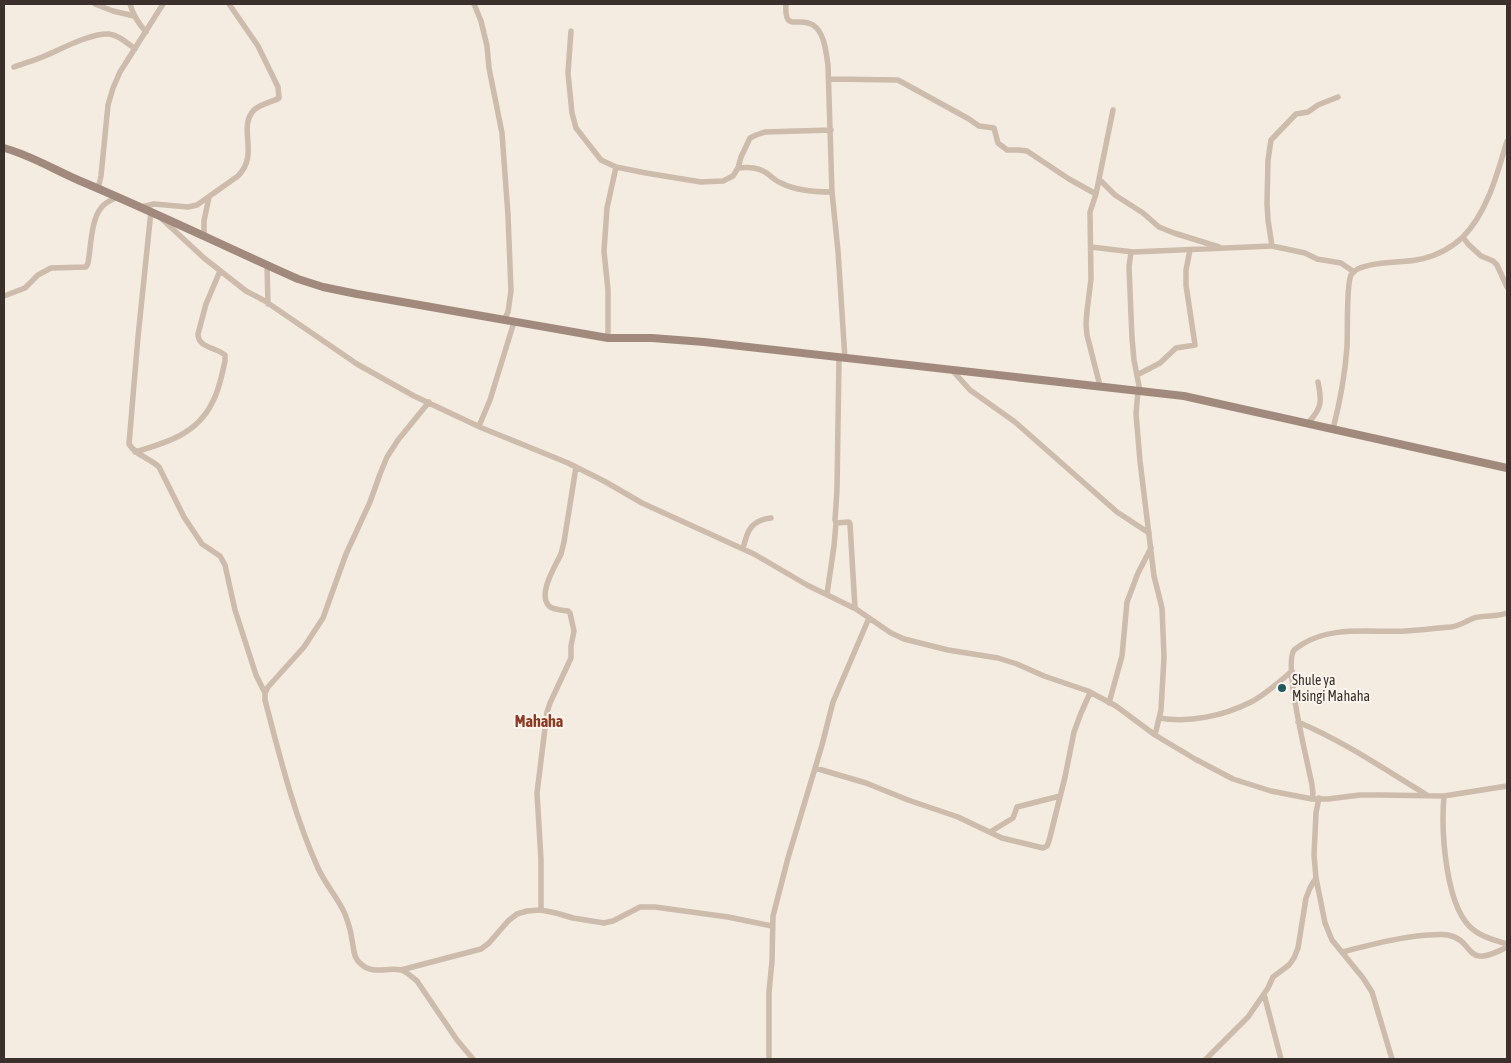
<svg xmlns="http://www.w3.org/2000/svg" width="1511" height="1063" font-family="'Asap Condensed',sans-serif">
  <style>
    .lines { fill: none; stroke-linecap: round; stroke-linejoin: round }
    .minor { stroke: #cdbbac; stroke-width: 5.5 }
    .secondary { stroke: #a18a7d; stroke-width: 8 }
    .poi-dot { fill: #1f5a5e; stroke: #fbf5ee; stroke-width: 2 }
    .labels { text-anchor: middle; stroke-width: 4; stroke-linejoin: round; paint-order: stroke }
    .poi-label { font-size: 14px; fill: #3b302b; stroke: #fbf5ee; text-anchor: start }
    .quarter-label { font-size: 16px; font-weight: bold; fill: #8c3b22; stroke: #fbf5ee }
  </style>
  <rect width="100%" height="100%" fill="#f4ebe1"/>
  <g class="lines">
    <path class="minor" d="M95,4L113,11L134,16
      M130,4C133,15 138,23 146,32
      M474,4L481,21L487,46L489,68L502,133L508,215L511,291L508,312L504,320
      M786,4C784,33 798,16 813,25C825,33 826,53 828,65L832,192L838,251L845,359
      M571,31L568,73L572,113L576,128L601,160L616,167L646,173L701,182L723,181L733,176L738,168L741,157L750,138L756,135L765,132L831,130
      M14,67C25,63 36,60 47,55C63,48 91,33 109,34C119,35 127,43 135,49
      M829,79L898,80L969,119L979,126L994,128L998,143L1007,150H1019L1027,151L1069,179L1096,194
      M738,168C749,167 759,167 768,174C772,177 776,181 781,183C796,191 815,192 832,192
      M1099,179L1115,195L1143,213L1159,227L1174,233L1219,247
      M98,189L101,176L108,105L113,88L120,72L163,4
      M141,207L154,204L188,207L197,205L238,176C260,154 237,128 254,110C260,104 272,102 279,98L278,87L258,46L229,4
      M151,211L138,337L129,444C136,456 150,458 159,467L184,517L202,544L220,556L225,565L235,610L256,675L265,693
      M162,219L204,258L246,291L265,301L357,364L414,396L482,428L568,463L604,481L642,503L754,554L807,585L856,609L891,633L904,639L948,650L998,658L1017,664L1044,676L1088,691L1116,706L1155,735L1195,759L1233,779L1271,791L1312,799H1328L1360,795H1380L1444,796L1507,786
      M204,236V221L209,197
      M1463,237L1468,244L1481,256L1493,261L1497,265L1507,287
      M1272,246L1268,220L1267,204L1268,160L1271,140L1296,114L1308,112L1318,105L1338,97
      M1091,247L1133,252L1272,246L1305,253L1317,259L1341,263L1354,272
      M1131,252L1129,267L1132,338L1134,360L1140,391
      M267,265L268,304
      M4,296L25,288L38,275L51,268L86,267L88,263C91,247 91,220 101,208C105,202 112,200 118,197
      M608,338V290L604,251L607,208L616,167
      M839,358L837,490L835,520L836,523L849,522L850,524L855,608
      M952,370L970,390L1015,422L1117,512L1149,533
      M1137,375L1160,363L1176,348L1195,345L1186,285V270L1190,250
      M1100,386L1087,335L1086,324L1087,311L1091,279L1090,212L1096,194L1113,110
      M1138,390L1136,414L1140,461L1154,576L1162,608L1164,657L1161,710L1155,735
      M429,402L398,440L387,457L380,474L370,502L346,554L323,618L304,647L268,687L265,693V700C280,757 294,815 318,868C325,884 338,898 345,914C348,922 351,931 352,940C354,949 353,958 361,964C372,975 388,967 401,970C407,972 412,977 417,981L457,1040L473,1059
      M1308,423C1322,408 1322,402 1318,382
      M479,426L490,400L514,322
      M1333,429C1340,402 1345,374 1347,347C1348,332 1346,285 1351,275C1358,261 1402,263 1416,260C1434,257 1450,249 1463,237C1488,211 1497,174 1507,141
      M135,452C166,443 197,434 212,403C219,391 222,375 225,361V355C216,347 198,348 198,334L206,304L220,271
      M743,549C747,531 751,520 771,518
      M827,594L834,546L836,523
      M1109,703L1122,656L1127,602L1138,573L1151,548
      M1159,718C1190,723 1223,716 1251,702C1266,694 1279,682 1292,671
      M1298,722C1345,742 1384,769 1427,795
      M815,768L866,783L908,800L958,817L1002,838L1043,848L1047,846L1049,841L1065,777L1074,732L1081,713L1090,693
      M1444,796C1441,830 1445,911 1475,931C1484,938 1497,941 1507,944
      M1319,798L1316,813L1314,855L1316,878L1325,923L1332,940L1363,978L1372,992L1392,1059
      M1312,799L1313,794L1312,785C1308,763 1283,666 1294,650C1295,649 1300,646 1301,645C1331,625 1371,633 1405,631C1421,630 1436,628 1451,627C1460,626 1466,621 1474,618C1485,615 1497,617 1507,613
      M990,832L1013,818L1017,807L1060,796
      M541,910V860L537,793L547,712L550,703L571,658V646L574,631L570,613L568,611C562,610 553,610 549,606C537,594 556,565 561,554C562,550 563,546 564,542L576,467
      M1342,952C1370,945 1399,937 1428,935C1434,935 1442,934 1448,935C1477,941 1462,971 1507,947
      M401,970L481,949L489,943L508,921L517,914L527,911L541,910L556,913L573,918L604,923L613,921L640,907H655L728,917L772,926
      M1264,994L1281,1059
      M769,1059V992L772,961L773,916L788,858L822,745L833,702L869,618
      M1206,1059L1248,1017L1268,988L1273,977L1289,965L1294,958L1298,948L1306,898L1310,888L1316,878"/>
    <path class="secondary" d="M4,148C30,155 53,169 78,180C152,211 224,246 298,279L323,287L357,294L608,338H652L704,342L1184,396L1507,468"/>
  </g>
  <circle class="poi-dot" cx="1282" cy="688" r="5"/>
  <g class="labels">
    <g class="poi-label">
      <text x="1292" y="685">Shule ya<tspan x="1292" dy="16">Msingi Mahaha</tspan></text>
    </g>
    <g class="quarter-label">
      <text x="539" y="727">Mahaha</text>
    </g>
  </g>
  <rect width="1511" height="1063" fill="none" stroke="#3b302b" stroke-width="10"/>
</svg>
